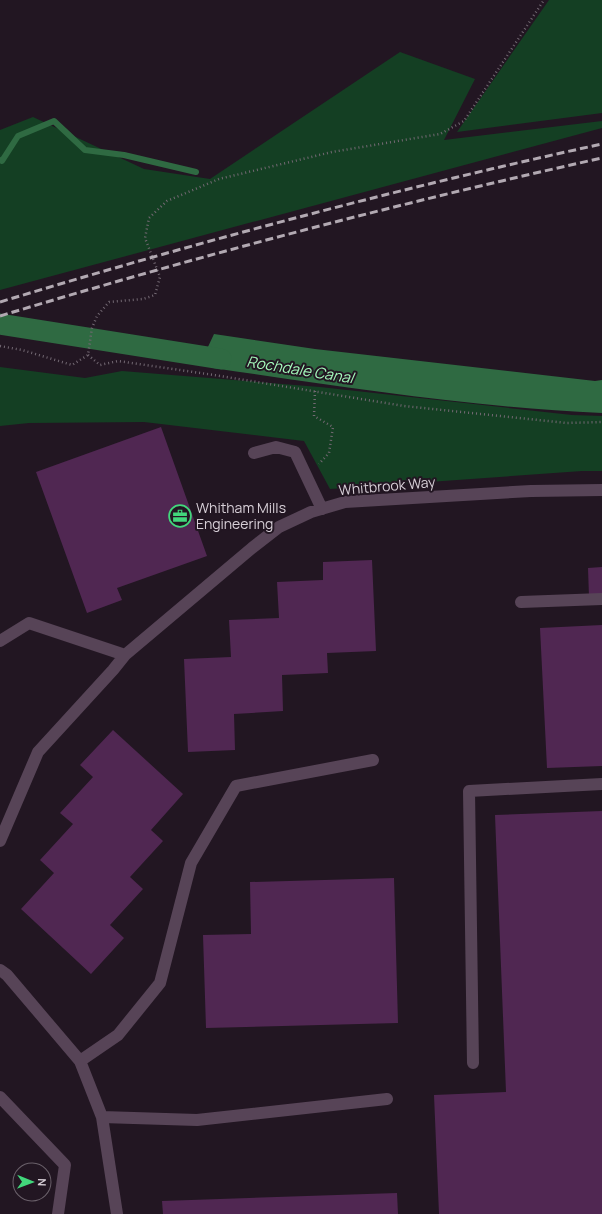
<svg xmlns="http://www.w3.org/2000/svg" width="602" height="1214" font-family="Manrope,sans-serif">
  <style>
    .green { fill: #143f23 }
    .water { fill: #2f6a42 }
    .lines { fill: none; stroke-linecap: round; stroke-linejoin: round }
    .stream { stroke: #2f6a42; stroke-width: 6 }
    .canal { stroke: #2f6a42; stroke-width: 21 }
    .building { fill: #502752 }
    .path { stroke: #736973; stroke-width: 2.5; stroke-dasharray: 1 3; stroke-linecap: butt }
    .minor { stroke: #574457; stroke-width: 12 }
    .rail { stroke: #b2a9b2; stroke-width: 3; stroke-dasharray: 8 4; stroke-linecap: butt }
    .labels { text-anchor: middle; stroke-width: 4; stroke-linejoin: round; paint-order: stroke }
    .street-label { font-size: 14px; fill: #d7cfd7; stroke: #221622 }
    .poi-label { font-size: 14px; fill: #d7cfd7; stroke: #221622; text-anchor: start }
    .water-label { font-size: 15px; font-style: italic; fill: #a4f9bb; stroke: #221622 }
  </style>
  <rect width="100%" height="100%" fill="#221622"/>
  <path class="green" d="M549,0H602V113L457,132Z
    M400,52L475,79L444,140L602,121V128L0,290V130L33,117L144,169L210,179Z
    M0,367L85,378L122,371L320,387L572,415L602,416V471H582L330,489L304,441L144,422L29,423L0,426Z"/>
  <path class="water" d="M214,334L315,349L595,381L602,380V413C471,407 342,387 213,368L194,360V348L207,349Z"/>
  <g class="lines">
    <path class="stream" d="M0,160L2,161L18,136L54,121L85,150L124,155L196,172"/>
    <path class="canal" d="M0,324L221,359"/>
  </g>
  <path class="building" d="M161,427L207,556L117,588L122,600L87,613L36,472Z
    M372,560L376,651L327,653L328,673L282,675L283,711L234,714L235,750L188,752L184,659L231,657L229,620L279,618L277,582L323,580V562Z
    M602,567V596L589,597L588,568Z
    M602,625V766L547,768L540,628Z
    M113,730L183,794L151,830L163,841L130,877L143,889L110,925L124,938L91,974L21,909L54,873L40,860L73,824L60,813L93,777L80,765Z
    M602,811V1214H439L434,1095L506,1092L495,815Z
    M394,878L398,1023L206,1028L203,935L251,934L250,882Z
    M397,1193L398,1214H163L162,1201Z"/>
  <g class="lines">
    <path class="path" d="M0,346L22,350L72,365L88,355L92,328L97,316L109,302L143,299L155,295L160,277L145,238L149,218L167,201L219,179L332,152L440,134L464,121L544,0
      M88,355L100,365L118,361L214,375L404,406L567,423L602,422
      M315,391L314,416L333,427L329,453L319,464"/>
    <path class="minor" d="M254,453L276,447L295,452L322,509
      M521,602L602,599
      M0,641L29,623L125,655
      M0,841L38,752L113,670L125,655L252,548L279,527L311,512L345,502L531,491L602,490
      M0,970L7,975L80,1061L102,1117L117,1214
      M80,1061L118,1035L160,983L191,863L236,786L373,760
      M473,1063L469,791L602,784
      M0,1097L65,1165L58,1214
      M102,1117L197,1120L387,1099"/>
    <path class="rail" d="M0,302C198,242 399,188 602,144
      M0,316C198,256 399,203 602,158"/>
  </g>
  <defs>
    <g id="office-ring" transform="scale(1.15)"><circle r="9.5" fill="#221622" stroke="#42d77c" stroke-width="1.5"/><path d="M-6-3h4V-5.5h4V-3h4V5H-6ZM-1-4.5V-3h2v-1.5ZM-6 0V1H6V0Z" fill="#42d77c"/></g>
  </defs>
  <g fill-rule="evenodd">
    <use href="#office-ring" x="180" y="516"/>
  </g>
  <g class="labels">
    <g class="street-label">
      <text transform="translate(387 486) rotate(-5)" y="5">Whitbrook Way</text>
    </g>
    <g class="poi-label">
      <text x="196" y="513">Whitham Mills<tspan x="196" dy="16">Engineering</tspan></text>
    </g>
    <g class="water-label">
      <text transform="translate(300 370) rotate(9)" y="5">Rochdale Canal</text>
    </g>
  </g>
  <g transform="translate(32 1182) rotate(91)"><circle r="19" fill="#221622" stroke="#6a606a"/>
  <path d="M0-3L7 15L0 10L-7 15Z" fill="#42d77c"/>
  <text y="-6" font-size="11" font-weight="bold" text-anchor="middle" fill="#d7cfd7">N</text>
  </g>
</svg>
